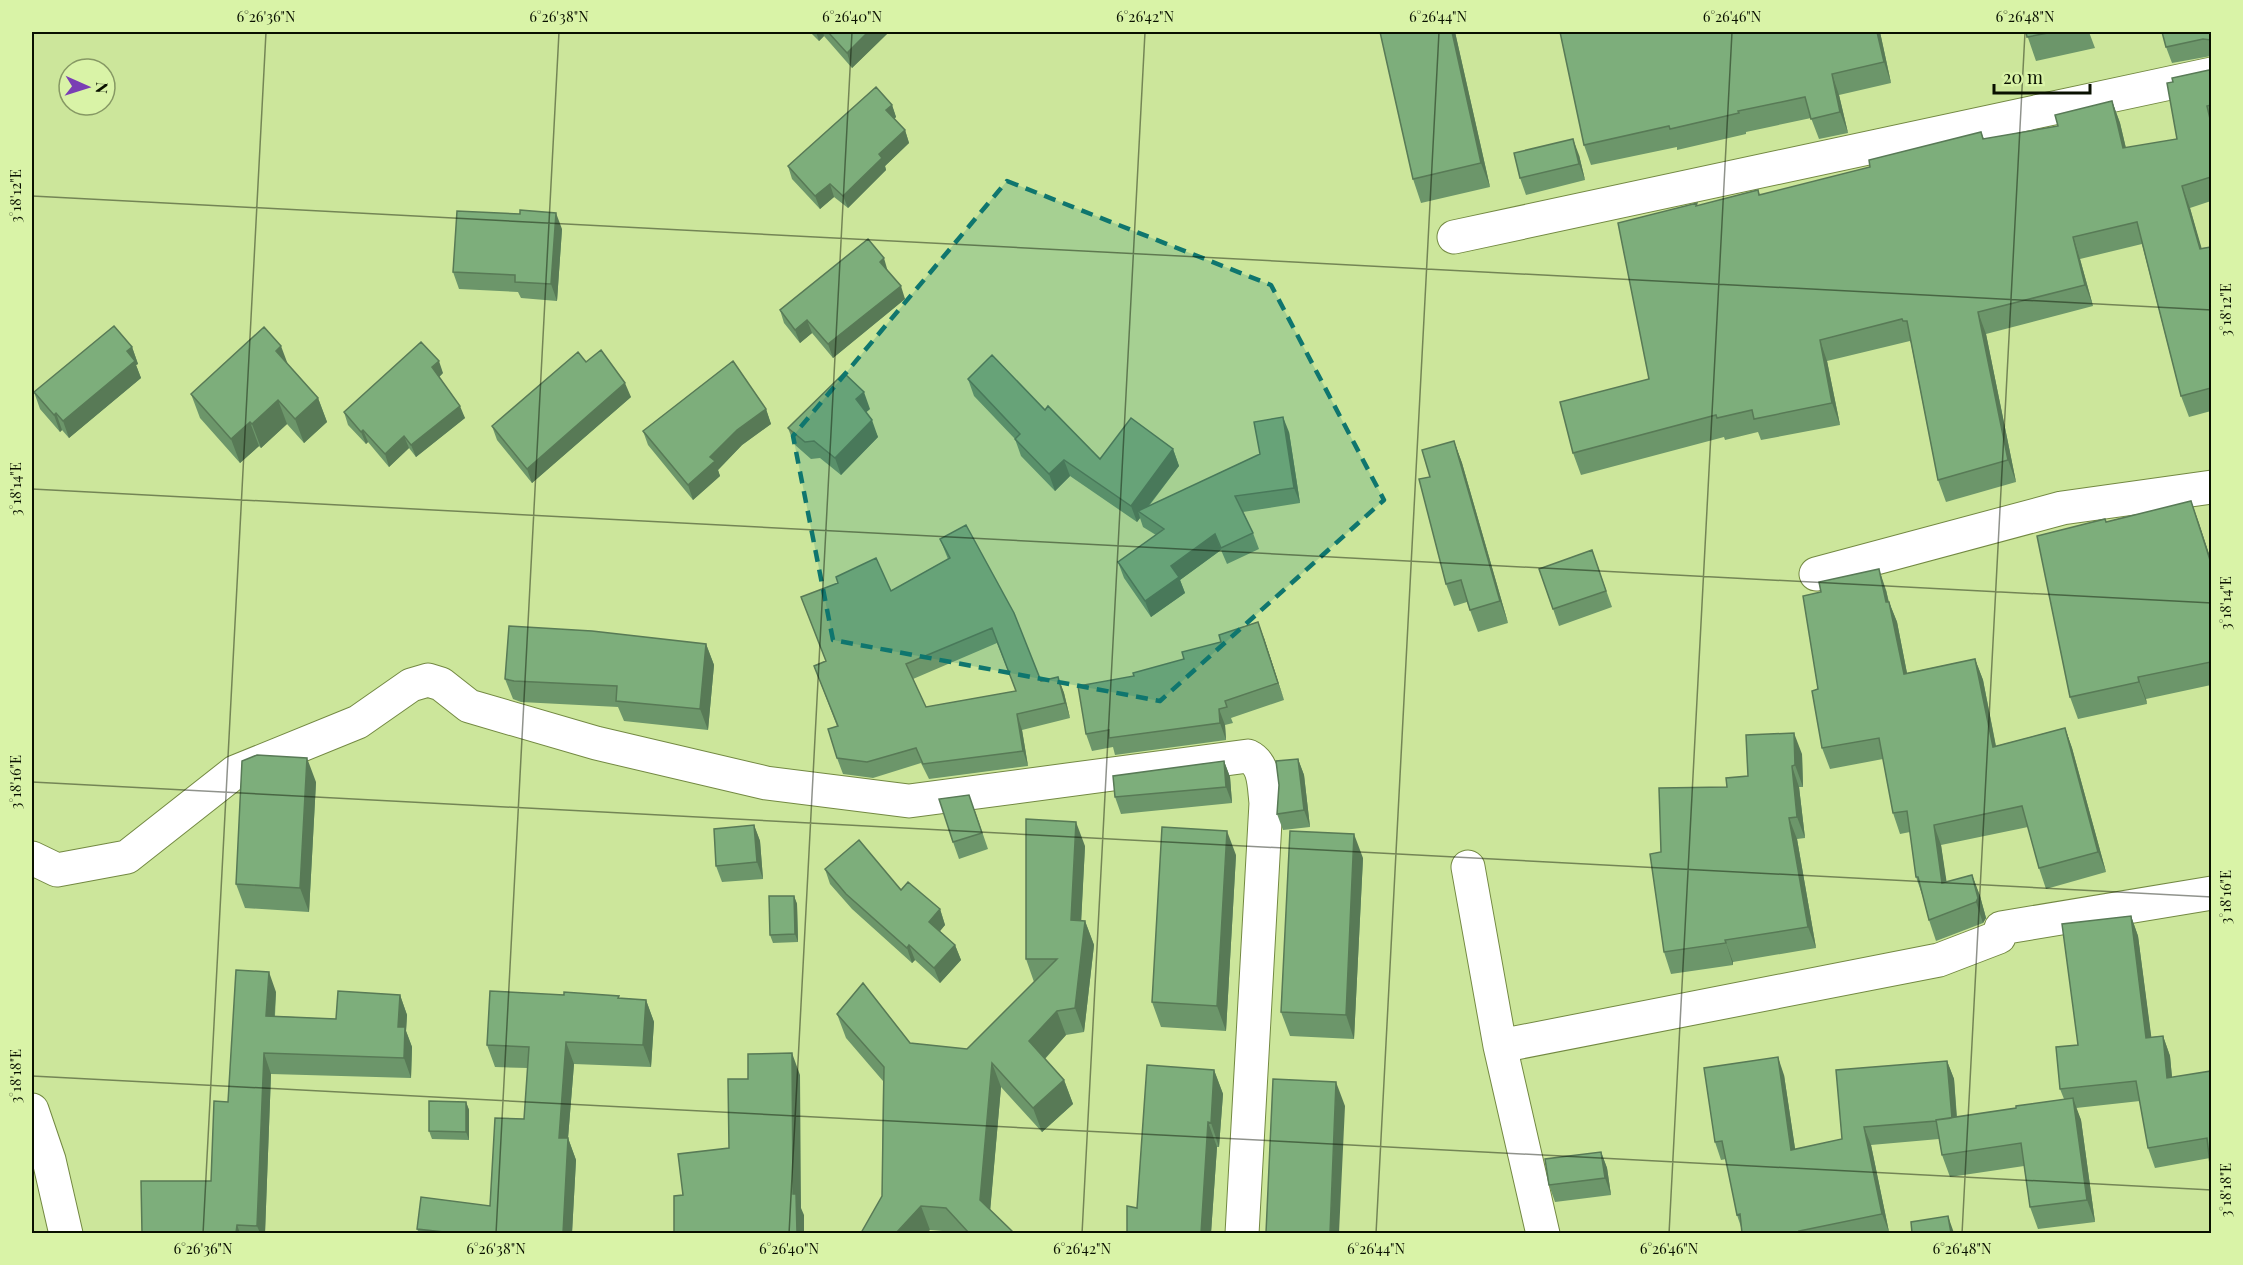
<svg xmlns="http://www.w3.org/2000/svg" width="2243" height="1265" font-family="'Playfair Display',serif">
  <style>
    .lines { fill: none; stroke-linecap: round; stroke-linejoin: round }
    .street-casing { stroke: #738942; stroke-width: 35 }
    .secondary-casing { stroke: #738942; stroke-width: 35 }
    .street { stroke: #fff; stroke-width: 33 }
    .secondary { stroke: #fff; stroke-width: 33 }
    .wall { fill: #6c966a; fill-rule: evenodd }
    .shaded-wall { fill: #587a56 }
    .building { fill: #7dae7b; stroke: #587a56; stroke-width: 1.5; fill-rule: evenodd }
    .marked { fill: #0f766e; fill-opacity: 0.2; stroke: #0f766e; stroke-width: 4.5; stroke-dasharray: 12 8; stroke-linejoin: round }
    .ticks { fill: none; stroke: #091000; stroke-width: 1.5; stroke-opacity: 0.45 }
    .neatline { fill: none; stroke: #091000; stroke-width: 2 }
    .ticks-label { font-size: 15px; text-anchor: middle; fill: #091000 }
  </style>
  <rect width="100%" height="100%" fill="#cce69b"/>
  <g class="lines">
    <g class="street-casing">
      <path id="street" d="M1454,237L2212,74
        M1816,574L2062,508L2212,487
        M32,858L57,870L127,857L235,772L358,722L411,685L428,680L441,684L469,706L596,743L766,783L909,801L1248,756C1265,764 1264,786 1266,803L1242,1234
        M1468,867L1500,1046L1543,1234
        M1500,1046L1939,960L1999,937L2001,928L2212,893"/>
    </g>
    <g class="secondary-casing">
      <path id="secondary" d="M32,1110L49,1160L66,1234"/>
    </g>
    <use href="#street" class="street"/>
    <use href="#secondary" class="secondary"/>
  </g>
  <path class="wall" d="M810,32H889L852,68L824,36L819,41Z
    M1455,32L1490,187L1421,203L1413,179Z
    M1562,32H1880L1891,83L1839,95L1848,133L1819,139L1811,118L1746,132V134L1677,150V147L1591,165L1584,145Z
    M2026,32H2089L2095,48L2036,61Z
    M2211,32V56L2172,63L2166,47Z
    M2211,69V201L2190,208L2201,248L2211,247V411L2189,417L2181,396L2142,244L2080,259L2093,306L1986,334L2016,482L1946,502L1938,480L1911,343L1910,341L1827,361L1840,425L1761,440L1758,432L1725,440L1724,437L1581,475L1573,453L1649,379L1758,190L1760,195L1870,167L1981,132L1984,139L2058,126L2112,101L2120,123L2126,148L2177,139L2173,82Z
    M892,105L896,117L894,119L905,130L909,143L885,166L886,170L848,208L834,197L820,209L792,179L788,166Z
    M1579,155L1585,180L1526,195L1520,178Z
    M562,229L557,301L521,298L518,292L459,289L453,272Z
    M888,272L905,299L833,358L812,333L800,343L784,323L780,310Z
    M132,347L138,364L136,365L141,378L69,438L62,430L60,432L40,409L34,392Z
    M586,362L631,397L532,483L497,440L492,426Z
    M288,365L318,398L327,422L304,443L287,424L261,448L259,446L240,463L200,418L191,394Z
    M443,373L439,377L465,418L416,457L409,448L389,467L368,442L366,444L348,425L344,412Z
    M968,379L1045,410L1100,459L1173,449L1179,466L1149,506L1260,454L1289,432L1300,503L1243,512L1253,533L1259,549L1227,564L1221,550L1180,580L1185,593L1151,617L1124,578L1118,562L1156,535L1143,527L1140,518L1137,522L1070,476L1055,491L1021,456L1015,439L974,396Z
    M766,409L771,424L742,445L718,470L720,476L693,500L648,445L643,431Z
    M870,409L866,412L878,437L841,475L820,458L811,459L794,444L788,428Z
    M1454,441L1462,463L1508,623L1478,632L1467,602L1454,606L1446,584L1430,477Z
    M2191,501L2211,560V685L2146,699L2147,704L2078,719L2070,697L2105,519L2106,522Z
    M940,539L1041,681L1058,677L1064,693L1070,718L1022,730L1028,766L929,779L921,763L873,778L843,774L837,758V726L814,666L826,661L801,597L838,583L836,577L891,591L948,559ZM997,643L1016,691L926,707L913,679Z
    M1592,550L1612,607L1559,626L1539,569Z
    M1886,590L1889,602L1897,622L1907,673L1975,659L1983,680L1996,746L2065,728L2072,748L2106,872L2046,889L2039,868L2028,827L1941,845L1946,882L1972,875L1980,896L1986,918L1983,923L1936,941L1929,920L1923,897L1916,877L1910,832L1900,834L1893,813L1883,759L1830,769L1822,748L1818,689L1821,592Z
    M1264,638L1284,700L1231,718L1233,723L1225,725L1226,740L1115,755L1113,747L1092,751L1086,734L1134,676Z
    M706,644L714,665L708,730L624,721L618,707L521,702L513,699L505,679Z
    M1802,754L1803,787H1799L1805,838L1797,839L1816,948L1733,962V965L1671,974L1664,952L1661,852L1748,776Z
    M1298,759L1304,775L1310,827L1283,830L1277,814L1279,785Z
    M1224,761L1230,777L1232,803L1121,814L1115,797Z
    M316,782L309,912L245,908L236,884Z
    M975,811L988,849L959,859L953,842Z
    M754,825L760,841L763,879L722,882L716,866Z
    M1085,846L1081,921H1085L1094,945L1084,1032L1066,1035L1045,1059L1064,1080L1073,1104L1042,1132L1001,1087L990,1210L1014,1233H956L955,1232L930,1230L882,1196L883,1081L846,1038L837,1014L910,1043L967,1049L1034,982L1026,959Z
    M1236,855L1226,1031L1161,1027L1152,1002Z
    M1363,858L1354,1039L1290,1036L1281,1012Z
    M825,869L901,890L940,909L945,925L940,931L955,945L961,960L940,983L915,960L912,963L852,909L830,884Z
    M794,896L797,904L798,942L773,943L770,935Z
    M2131,916L2138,936L2151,1037L2163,1036L2170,1056L2172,1078L2211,1071L2210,1158L2155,1168L2148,1148L2140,1101L2076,1108L2081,1120L2095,1222L2038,1229L2030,1207L2024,1166L1950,1177L1942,1155L1939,1139L1871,1145L1889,1232L1882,1233H1742L1741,1227L1737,1215L1726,1159L1721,1160L1715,1142L1784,1075L1795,1149L1842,1139L1947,1061L1954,1079L1957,1117L2016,1108L2064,1099L2060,1089Z
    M276,992L275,1016L336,1019L400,995L407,1015L406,1031L412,1047L411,1078L271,1074L265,1233H142L211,1181L228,1102Z
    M620,998L646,1000L654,1022L651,1067L574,1064L568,1138L576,1160L572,1233H419L417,1229L490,1206L524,1119L528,1068L495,1067L487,1045Z
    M1214,1070L1223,1094L1219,1147H1217L1211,1233H1127L1137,1208Z
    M466,1102L469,1110V1140L432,1139L429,1131Z
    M1601,1152L1607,1168L1611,1195L1555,1202L1549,1185Z"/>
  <path class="shaded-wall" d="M816,32H823L824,36L819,41Z
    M868,32H889L852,68L847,53Z
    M1452,32H1455L1490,187L1481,163Z
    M1877,32H1880L1891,83L1884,62Z
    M1832,74L1839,95L1848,133L1840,112Z
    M2112,101L2120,123L2131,170L2123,148Z
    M892,105L896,117L890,123L886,110Z
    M905,130L909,143L885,166L886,170L848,208L843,196L879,154Z
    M1573,139L1579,155L1585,180L1579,164Z
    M830,184L834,197L820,209L815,196Z
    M2182,186L2190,208L2208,270L2200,249Z
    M556,213L562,229L557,301L551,284Z
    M2073,237L2080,259L2093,306L2085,285Z
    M884,258L888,272L880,262Z
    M901,286L905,299L833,358L828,344Z
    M1978,312L1986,334L2016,482L2008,460Z
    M807,320L812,333L800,343L795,330Z
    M1820,340L1827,361L1840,425L1832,403Z
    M281,346L290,370L276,351Z
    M132,347L138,364L136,365L141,378L69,438L63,421L127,351Z
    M439,361L443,373L437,379L432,367Z
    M625,383L631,397L532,483L527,469Z
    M864,392L870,409L862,416L856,399Z
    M318,398L327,422L304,443L295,419Z
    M278,400L287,424L261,448L252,424Z
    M460,406L465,418L416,457L411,445Z
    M766,409L771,424L742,445L718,470L720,476L693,500L688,485L710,457L737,430Z
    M56,413L62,430L60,432L54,415Z
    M1283,417L1289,432L1300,503L1294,488Z
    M872,420L878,437L841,475L835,458Z
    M250,422L259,446L240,463L231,439Z
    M363,430L368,442L366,444L361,432Z
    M404,436L409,448L389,467L385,454Z
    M1454,441L1462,463L1508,623L1500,601Z
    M1173,449L1179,466L1142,514L1138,511L1140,518L1137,522L1131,506Z
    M1064,460L1070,476L1055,491L1049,474Z
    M2191,501L2199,523L2211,560V563Z
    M1215,534L1221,550L1180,580L1185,593L1151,617L1145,601L1171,566Z
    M1879,569L1886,590L1893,623L1886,602Z
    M1889,602L1897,622L1911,694L1904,674Z
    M1258,622L1264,638L1284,700L1278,683Z
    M706,644L714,665L708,730L700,709Z
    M1975,659L1983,680L2000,768L1993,747Z
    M1058,677L1064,693L1070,718L1065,703Z
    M2138,677L2146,699L2147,704L2139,682Z
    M1219,709L1225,725L1226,740L1220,723Z
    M1017,714L1022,730L1028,766L1023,751Z
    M2065,728L2072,748L2106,872L2098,852Z
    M1794,733L1802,754L1803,787L1795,765Z
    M307,758L316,782L309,912L300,888Z
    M1298,759L1304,775L1310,827L1304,810Z
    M1224,761L1230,777L1232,803L1226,787Z
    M1792,766L1799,787L1805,838L1797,817Z
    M1789,818L1797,839L1816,948L1808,927Z
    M1076,822L1085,846L1080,944L1071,920Z
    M754,825L760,841L763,879L757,862Z
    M1934,825L1941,845L1950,904L1942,883Z
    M1227,831L1236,855L1226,1031L1217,1006Z
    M1354,834L1363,858L1354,1039L1346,1015Z
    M1972,875L1980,896L1986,918L1983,923L1976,902Z
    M794,896L797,904L798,942L795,934Z
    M940,909L945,925L935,937L929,922Z
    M2131,916L2138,936L2154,1057L2146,1038Z
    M1085,921L1094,945L1084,1032L1075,1008Z
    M1725,940L1733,962V965L1726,943Z
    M909,945L915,960L912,963L907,948Z
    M955,945L961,960L940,983L934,968Z
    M269,972L276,992L273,1036L266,1016Z
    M400,995L407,1015L406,1031L412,1047L411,1078L404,1058L398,1027Z
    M646,1000L654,1022L651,1067L643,1045Z
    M1057,1011L1066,1035L1038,1066L1029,1041Z
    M2163,1036L2170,1056L2174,1098L2167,1078Z
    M566,1042L574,1064L568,1138L576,1160L572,1233H563L559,1138Z
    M264,1053L271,1074L265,1233H260L257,1226Z
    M792,1053L800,1075L801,1208L804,1215V1233H797L793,1194Z
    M1778,1057L1784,1075L1798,1168L1791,1150Z
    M1947,1061L1954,1079L1958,1138L1952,1120Z
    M992,1063L1001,1087L989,1224L980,1200Z
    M1214,1070L1223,1094L1219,1147L1211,1123Z
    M1064,1080L1073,1104L1042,1132L1033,1108Z
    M1336,1082L1345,1106L1339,1233H1330Z
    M2073,1098L2081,1120L2095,1222L2087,1200Z
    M466,1102L469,1110V1140L466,1132Z
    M1208,1122L1217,1147L1211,1233H1201Z
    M1864,1127L1871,1145L1889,1232L1882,1214Z
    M1601,1152L1607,1168L1611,1195L1605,1178Z
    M921,1206L930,1230L927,1233H896Z
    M1948,1216L1954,1233H1951Z
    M237,1225L240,1233H236Z"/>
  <path class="building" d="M828,32H868L847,53Z
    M1380,32H1452L1481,163L1413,179Z
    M1560,32H1877L1884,62L1832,74L1840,112L1811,119L1805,97L1738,111L1739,113L1670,129L1669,126L1584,145Z
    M2026,32H2053L2027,37Z
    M2162,32H2211V40L2203,39L2166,47Z
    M2211,69V105L2207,106L2211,123V177L2182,186L2200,249L2211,247V328L2210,329L2211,335V388L2181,396L2137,222L2073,237L2085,285L1978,312L2008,460L1938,480L1907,321H1903L1902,319L1820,340L1832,403L1754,419L1752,410L1717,418L1716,415L1573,453L1560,402L1649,379L1618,223L1697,203L1696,206L1758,190L1759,195L1870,167L1869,160L1981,132L1983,139L2058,126L2055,115L2112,101L2123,148L2177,139L2167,83L2173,82L2172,78L2209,70Z
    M876,87L892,105L886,110L905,130L879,154L882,158L843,196L830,184L815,196L788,166Z
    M1573,139L1579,164L1520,178L1514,153Z
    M520,210L556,213L551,284L515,282V275L453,272L457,211L520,214Z
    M868,239L884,258L880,262L901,286L828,344L807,320L795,330L780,310Z
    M114,326L132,347L127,351L135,361L63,421L56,413L54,415L34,392Z
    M264,327L281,346L276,351L318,398L295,419L278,400L252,424L250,422L231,439L191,394Z
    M421,342L439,361L432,367L460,406L411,445L404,436L385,454L363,430L361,432L344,412Z
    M601,350L625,383L527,469L492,426L578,352L586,362Z
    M992,355L1045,410L1048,406L1100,459L1131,418L1173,449L1131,506L1064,460L1049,474L1015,439L1020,434L968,379Z
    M733,361L766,409L737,430L710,457L715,461L688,485L643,431Z
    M844,373L864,392L856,399L872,420L835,458L814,441L805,442L788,428Z
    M1283,417L1294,488L1235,496L1253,533L1221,548L1215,534L1171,566L1179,577L1145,601L1118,562L1164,529L1138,511L1260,454L1254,422Z
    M1454,441L1500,601L1470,610L1461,580L1446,584L1419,479L1430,477L1422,450Z
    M2191,501L2211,563V662L2138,677L2139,682L2070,697L2037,536L2105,519L2106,522Z
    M966,525L1014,613L1041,681L1058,677L1065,703L1017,714L1023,751L923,764L916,748L867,762L837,758L828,729L838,726L814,666L826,661L801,597L838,583L836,577L876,558L891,591L950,558L940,539ZM992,628L1016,691L926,707L906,664Z
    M1592,550L1606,591L1553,609L1539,569Z
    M1879,569L1886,602H1889L1904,674L1975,659L1993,747L2065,728L2098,852L2039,868L2022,806L1934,825L1942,883L1972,875L1978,898L1976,902L1929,920L1918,877H1916L1907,811L1893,813L1879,738L1822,748L1812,691L1818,689L1803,596L1821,592L1819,582Z
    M1258,622L1278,683L1225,701L1227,707L1219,709L1220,723L1109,738V730L1086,734L1078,686L1134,676L1133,673L1184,659L1182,652L1221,642L1219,635Z
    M509,626L592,631L706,644L700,709L616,701L617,686L514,681L505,679Z
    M1794,733L1795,765L1792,766L1797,817L1789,818L1808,927L1725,940L1726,943L1664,952L1650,854L1661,852L1659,788L1727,787L1726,778L1748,776L1746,735Z
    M257,755L307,758L300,888L236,884L242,761Z
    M1298,759L1304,810L1277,814L1279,785L1276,761Z
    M1224,761L1226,787L1115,797L1113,776Z
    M969,795L982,833L953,842L939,799Z
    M1026,819L1076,822L1071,920L1085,921L1075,1008L1057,1011L1029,1041L1064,1080L1033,1108L992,1063L980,1200L1014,1233H969L946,1208L921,1206L896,1233H861L882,1196L884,1067L837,1014L863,983L910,1043L967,1049L1057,959H1026Z
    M754,825L757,862L716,866L714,829Z
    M1162,827L1227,831L1217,1006L1152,1002Z
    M1290,831L1354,834L1346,1015L1281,1012Z
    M859,840L901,890L908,882L940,909L929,922L955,945L934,968L909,945L907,948L846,894L825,869Z
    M769,896H794L795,934L770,935Z
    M2131,916L2146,1038L2163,1036L2167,1078L2211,1071V1173L2207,1138L2148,1148L2136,1081L2060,1089L2056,1047L2078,1045L2062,924Z
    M236,970L269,972L266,1016L336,1019L338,991L400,995L398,1027H405L404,1058L264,1053L257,1226L237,1225L236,1233H142L141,1181H211L214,1101L228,1102Z
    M490,991L564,995V992L619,996L618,998L646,1000L643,1045L566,1042L559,1138H568L563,1233H453L417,1229L421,1197L490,1206L495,1118L524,1119L529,1047L487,1045Z
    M792,1053L793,1194H796L797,1233H674V1196L683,1195L678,1154L729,1148L728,1079H748V1054Z
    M1778,1057L1791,1150L1842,1139L1836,1070L1947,1061L1952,1118L1936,1120V1121L1864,1127L1882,1214L1799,1231L1800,1233H1742L1740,1214L1737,1215L1722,1141L1715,1142L1704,1068Z
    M1147,1065L1214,1070L1211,1123L1208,1122L1201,1233H1127V1206L1137,1208Z
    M1273,1079L1336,1082L1330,1233H1266Z
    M2073,1098L2087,1200L2030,1207L2021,1143L1942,1155L1936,1120L2016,1108V1106Z
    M429,1101L466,1102V1132L429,1131Z
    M1601,1152L1605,1178L1549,1185L1545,1159Z
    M1948,1216L1951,1233H1912L1911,1222Z"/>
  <path class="marked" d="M1007,181L1271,285L1384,500L1160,701L833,640L793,436Z"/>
  <path class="ticks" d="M32,196L2212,310M32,489L2212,603M32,782L2212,897M32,1076L2212,1190M203,1234L266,32M496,1234L559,32M789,1234L852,32M1082,1234L1145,32M1376,1234L1439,32M1669,1234L1732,32M1962,1234L2025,32"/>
  <rect width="2243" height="1265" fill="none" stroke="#d9f3a7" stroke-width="66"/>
  <g transform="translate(87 87) rotate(93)"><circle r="28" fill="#d9f3a7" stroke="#869864" stroke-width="1.5"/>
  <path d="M0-4.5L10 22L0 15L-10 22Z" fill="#7a3eb4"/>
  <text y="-9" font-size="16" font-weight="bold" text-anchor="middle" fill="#091000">N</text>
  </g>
  <path d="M1994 84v9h96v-9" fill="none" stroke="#091000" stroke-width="3"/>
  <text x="2003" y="84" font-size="18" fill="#091000" stroke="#d9f3a7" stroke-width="4.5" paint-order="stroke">20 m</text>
  <rect x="33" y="33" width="2177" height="1199" class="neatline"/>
  <g class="ticks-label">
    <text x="266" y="22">6°26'36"N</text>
    <text x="559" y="22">6°26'38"N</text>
    <text x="852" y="22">6°26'40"N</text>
    <text x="1145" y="22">6°26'42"N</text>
    <text x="1438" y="22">6°26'44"N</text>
    <text x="1732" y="22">6°26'46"N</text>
    <text x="2025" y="22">6°26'48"N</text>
    <text transform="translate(16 196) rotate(-90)" y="5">3°18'12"E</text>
    <text transform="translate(2226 310) rotate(-90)" y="5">3°18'12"E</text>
    <text transform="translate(16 489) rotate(-90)" y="5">3°18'14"E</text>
    <text transform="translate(2226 603) rotate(-90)" y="5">3°18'14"E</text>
    <text transform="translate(16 782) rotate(-90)" y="5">3°18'16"E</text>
    <text transform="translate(2226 897) rotate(-90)" y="5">3°18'16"E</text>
    <text transform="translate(16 1076) rotate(-90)" y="5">3°18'18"E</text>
    <text transform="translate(2226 1190) rotate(-90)" y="5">3°18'18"E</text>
    <text x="203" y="1254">6°26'36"N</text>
    <text x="496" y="1254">6°26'38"N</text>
    <text x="789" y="1254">6°26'40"N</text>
    <text x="1082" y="1254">6°26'42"N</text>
    <text x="1376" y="1254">6°26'44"N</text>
    <text x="1669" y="1254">6°26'46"N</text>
    <text x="1962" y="1254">6°26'48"N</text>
  </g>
</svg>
